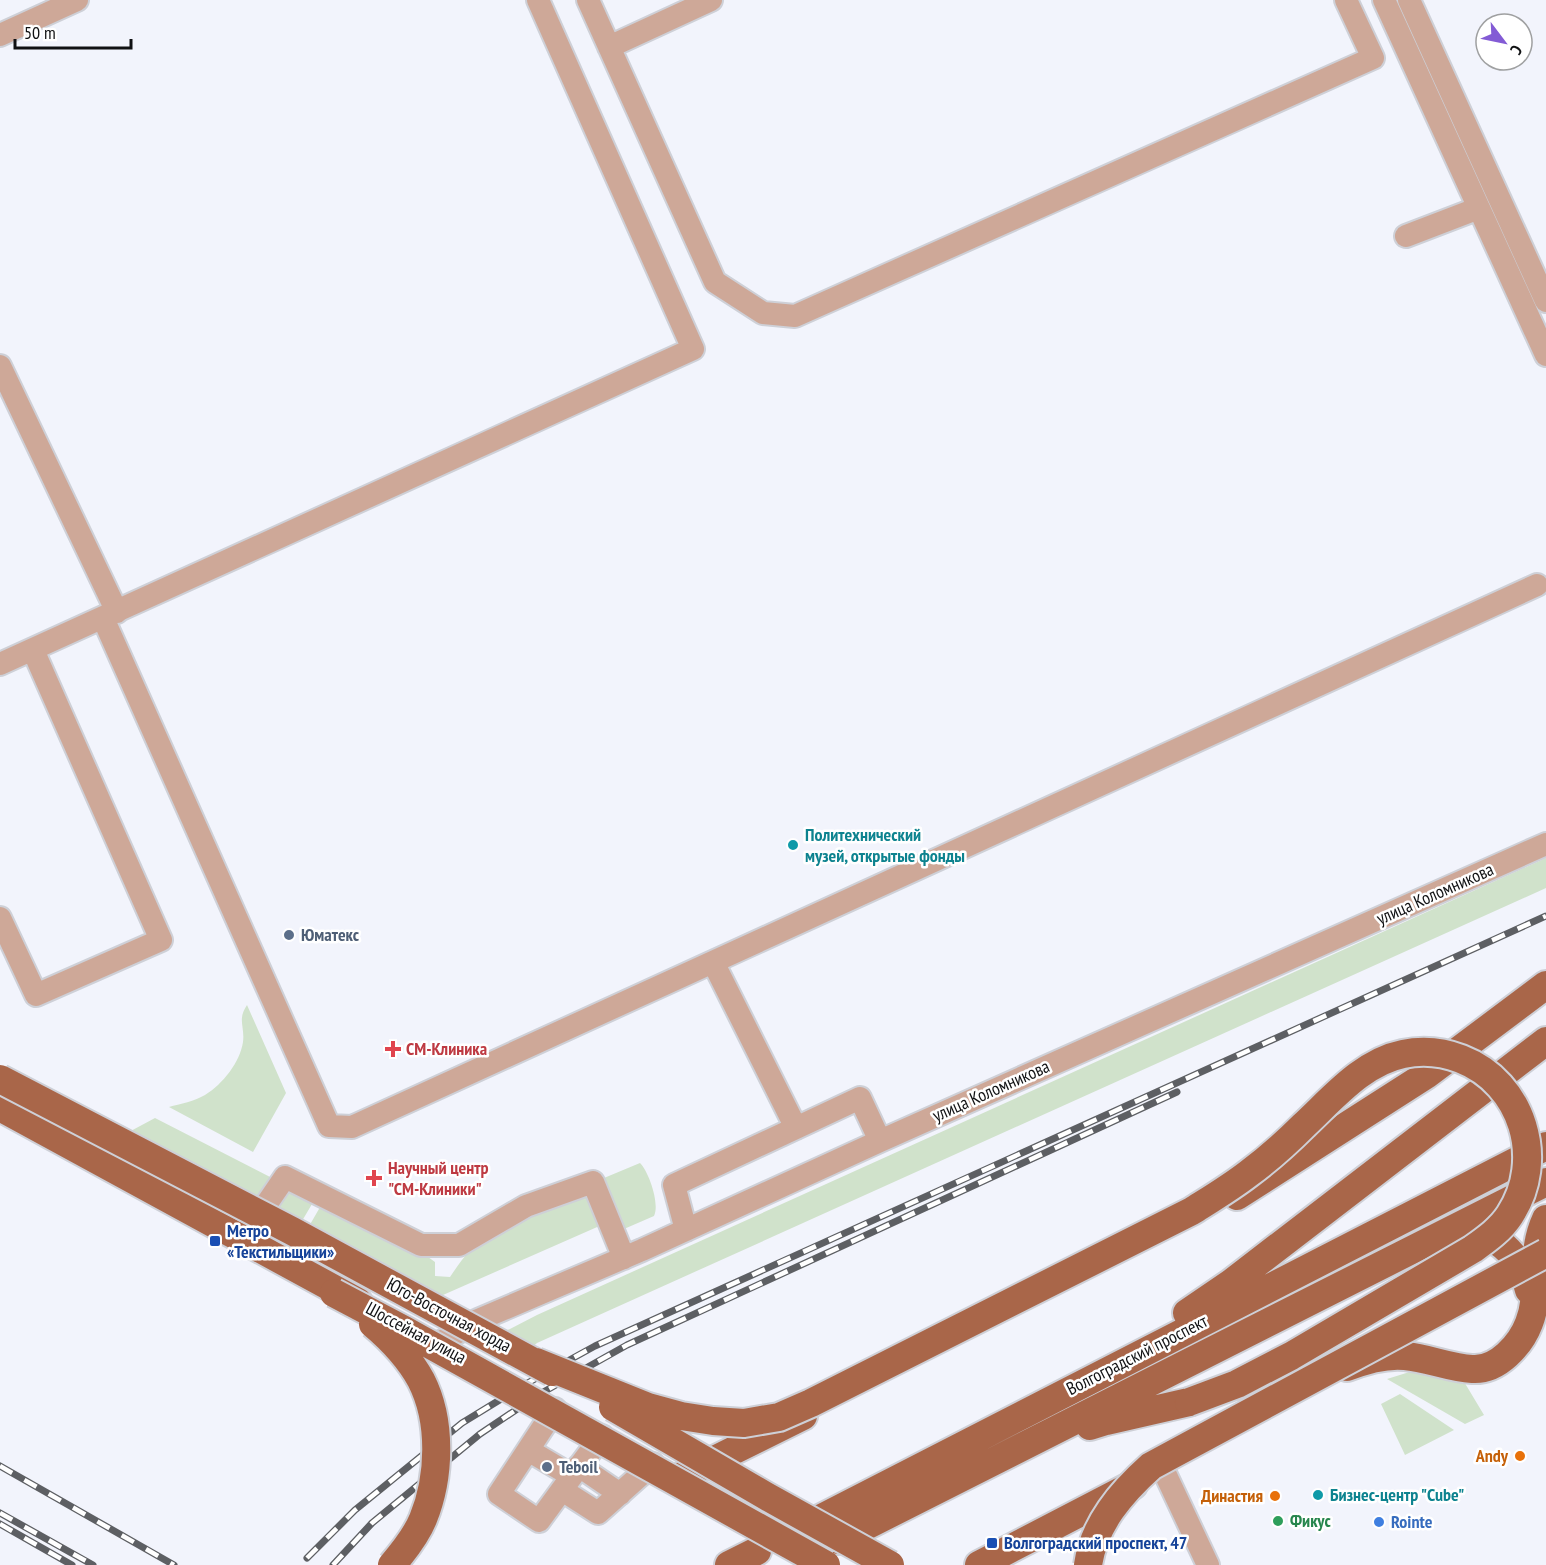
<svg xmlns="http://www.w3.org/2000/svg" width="1546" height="1565" font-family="'PT Sans Narrow',sans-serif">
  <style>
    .green { fill: #d0e2cb }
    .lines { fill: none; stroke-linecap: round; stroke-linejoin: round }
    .minor-casing { stroke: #ced0d7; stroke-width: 26 }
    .major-casing { stroke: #ced0d7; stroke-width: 32 }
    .minor { stroke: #cea898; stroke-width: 22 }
    .major { stroke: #a96649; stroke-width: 28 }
    .rail-casing { stroke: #5d5f63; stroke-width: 7 }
    .rail { stroke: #fff; stroke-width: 4.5; stroke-dasharray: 14; stroke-linecap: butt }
    .major-bridge-casing { stroke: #ced0d7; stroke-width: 32; stroke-linecap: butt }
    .major-bridge { stroke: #a96649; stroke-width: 28 }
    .culture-dot { fill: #0f9aa8; stroke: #fff; stroke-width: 2 }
    .service-dot { fill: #5c6f8a; stroke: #fff; stroke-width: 2 }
    .health-dot { fill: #e0444e; stroke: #fff; stroke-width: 2 }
    .transit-dot { fill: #1a4fb4; stroke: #fff; stroke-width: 2 }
    .food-dot { fill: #e8710a; stroke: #fff; stroke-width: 2 }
    .leisure-dot { fill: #2e9e5b; stroke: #fff; stroke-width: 2 }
    .shop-dot { fill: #3f7fe0; stroke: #fff; stroke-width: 2 }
    .labels { text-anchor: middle; stroke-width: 5; stroke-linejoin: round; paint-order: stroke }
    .culture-label { font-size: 18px; font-weight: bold; fill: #0d838f; stroke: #fff; text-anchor: start }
    .street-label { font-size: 18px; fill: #101113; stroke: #fff }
    .service-label { font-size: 18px; font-weight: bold; fill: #4e5e75; stroke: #fff; text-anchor: start }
    .health-label { font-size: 18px; font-weight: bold; fill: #be3a42; stroke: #fff; text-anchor: start }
    .transit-label { font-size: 18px; font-weight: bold; fill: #164399; stroke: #fff; text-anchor: start }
    .food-label { font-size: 18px; font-weight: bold; fill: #c56008; stroke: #fff; text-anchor: end }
    .leisure-label { font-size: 18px; font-weight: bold; fill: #27864d; stroke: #fff; text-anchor: start }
    .shop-label { font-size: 18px; font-weight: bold; fill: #366cbe; stroke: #fff; text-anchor: start }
  </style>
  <rect width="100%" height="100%" fill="#f2f4fc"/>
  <path class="green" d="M1546,858V888L537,1343L524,1354L500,1334L537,1315Z
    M247,1005L286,1093L253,1152L169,1107C180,1104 195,1101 205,1095C223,1084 240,1062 243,1042C245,1026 237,1020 247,1005Z
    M155,1118L276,1180L258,1205L127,1133Z
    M640,1163C649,1172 660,1204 654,1216L624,1229L604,1178Z
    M294,1186L315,1199L299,1226L274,1214Z
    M588,1195L604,1224L443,1295L437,1294L308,1228L323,1202L428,1257L435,1262V1276L450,1277C462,1259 475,1241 494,1230Z
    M1419,1369L1463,1380L1484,1415L1465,1424L1387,1379Z
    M1400,1394L1454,1430L1405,1455L1381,1404Z"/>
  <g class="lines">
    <g class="minor-casing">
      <path id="minor" d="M588,0L715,282L763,313L795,316L1373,58L1346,0
        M1384,0L1546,355
        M1409,0L1546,301
        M0,35L77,0
        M609,47L711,0
        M1406,236L1479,208
        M0,366L117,612
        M103,618L329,1126L352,1127L1537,585
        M0,664L693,349L538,0
        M0,918L36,995L161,940L33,650
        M713,962L796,1128
        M686,1230L674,1185L860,1098L880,1141
        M247,1242L259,1215L285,1177L421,1245H459L526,1206L593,1182L624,1258
        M438,1344L478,1320L642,1250L880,1141L1546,844
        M555,1409L499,1494L539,1521L572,1476
        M528,1450L572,1476L602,1436
        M579,1466L620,1494
        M1163,1469L1208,1565
        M562,1490L598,1513L653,1464"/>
    </g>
    <g class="major-casing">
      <path id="major" d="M0,1107L358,1302
        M1237,1196L1426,1075L1546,985
        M1467,1233C1502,1234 1521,1259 1529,1290
        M1187,1313L1231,1283L1546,1041
        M1347,1367C1365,1360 1385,1354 1405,1356C1428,1358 1450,1368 1472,1369C1498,1371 1521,1344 1529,1323C1542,1290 1529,1255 1546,1219
        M1090,1426L1106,1421L1189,1402
        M678,1478L803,1416
        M810,1524L1546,1146
        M838,1540L1546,1182
        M729,1565L757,1551
        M979,1565L1133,1485"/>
    </g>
    <use href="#minor" class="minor"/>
    <use href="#major" class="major"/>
    <g class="rail-casing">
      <path id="rail" d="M0,1466L174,1565
        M0,1513L93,1565
        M0,1524L72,1565
        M307,1558L355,1510L462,1423L524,1385L595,1346L1546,916
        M333,1565L372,1523L480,1434L538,1395L627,1345L1177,1092"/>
    </g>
    <use href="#rail" class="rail"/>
    <g class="major-bridge-casing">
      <path id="major-bridge" d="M0,1079L292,1231L552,1372
        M334,1293L404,1330L826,1565
        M373,1324C392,1340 409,1358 421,1380C442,1421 440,1477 423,1519C416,1536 404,1551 392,1565
        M536,1362L648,1407L681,1416L713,1421L744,1423L779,1417L811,1403L1192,1211C1211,1199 1231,1187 1249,1173C1268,1159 1287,1142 1304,1125C1333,1098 1363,1062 1403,1054C1422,1050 1443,1052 1461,1059C1523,1083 1546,1160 1510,1215C1501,1229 1487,1239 1473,1249L1291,1356L1237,1384L1189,1402
        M613,1407L766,1496L890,1565
        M1088,1565C1094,1524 1122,1492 1151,1466L1546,1253"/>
    </g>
    <use href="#major-bridge" class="major-bridge"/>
  </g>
  <g class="culture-dot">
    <circle cx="793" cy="845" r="6"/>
    <circle cx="1318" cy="1495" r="6"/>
  </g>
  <g class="service-dot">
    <circle cx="289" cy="935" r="6"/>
    <circle cx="547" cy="1467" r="6"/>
  </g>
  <g class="health-dot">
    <path d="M390 1040h6v6h6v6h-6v6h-6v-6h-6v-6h6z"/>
    <path d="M371 1169h6v6h6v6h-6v6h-6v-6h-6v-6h6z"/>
  </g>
  <g class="transit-dot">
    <rect x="209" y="1235" width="12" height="12" rx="3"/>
    <rect x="986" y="1537" width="12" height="12" rx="3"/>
  </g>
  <g class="food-dot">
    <circle cx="1520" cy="1456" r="6"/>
    <circle cx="1275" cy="1496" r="6"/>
  </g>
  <circle class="leisure-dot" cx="1278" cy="1521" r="6"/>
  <circle class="shop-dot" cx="1379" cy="1522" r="6"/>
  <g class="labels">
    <g class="culture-label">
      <text x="805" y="841">Политехнический<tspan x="805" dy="21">музей, открытые фонды</tspan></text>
      <text x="1330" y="1501">Бизнес-центр "Cube"</text>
    </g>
    <g class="street-label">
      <text transform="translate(1435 894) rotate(-24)" y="6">улица Коломникова</text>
      <text transform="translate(991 1091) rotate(-24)" y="6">улица Коломникова</text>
      <text transform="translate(449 1315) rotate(28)" y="6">Юго-Восточная хорда</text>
      <text transform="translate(416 1333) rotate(28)" y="6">Шоссейная улица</text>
      <text transform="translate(1137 1355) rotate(-27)" y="6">Волгоградский проспект</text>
    </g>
    <g class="service-label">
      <text x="301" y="941">Юматекс</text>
      <text x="559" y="1473">Teboil</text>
    </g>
    <g class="health-label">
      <text x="406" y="1055">СМ-Клиника</text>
      <text x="388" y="1174">Научный центр<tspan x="388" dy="21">"СМ-Клиники"</tspan></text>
    </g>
    <g class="transit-label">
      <text x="227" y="1237">Метро<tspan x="227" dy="21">«Текстильщики»</tspan></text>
      <text x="1004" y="1549">Волгоградский проспект, 47</text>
    </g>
    <g class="food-label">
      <text x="1508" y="1462">Andy</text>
      <text x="1263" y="1502">Династия</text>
    </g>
    <g class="leisure-label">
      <text x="1290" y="1527">Фикус</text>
    </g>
    <g class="shop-label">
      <text x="1391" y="1528">Rointe</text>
    </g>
  </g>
  <g transform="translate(1504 42) rotate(122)"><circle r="28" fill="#ffffff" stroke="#9fa0a1" stroke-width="1.5"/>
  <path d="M0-4.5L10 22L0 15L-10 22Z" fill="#835bd5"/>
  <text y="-9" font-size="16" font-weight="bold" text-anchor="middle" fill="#101113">С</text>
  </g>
  <path d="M15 39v9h116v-9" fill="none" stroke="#101113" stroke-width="3"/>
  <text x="24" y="39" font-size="18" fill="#101113" stroke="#ffffff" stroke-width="4.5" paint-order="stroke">50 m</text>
</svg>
